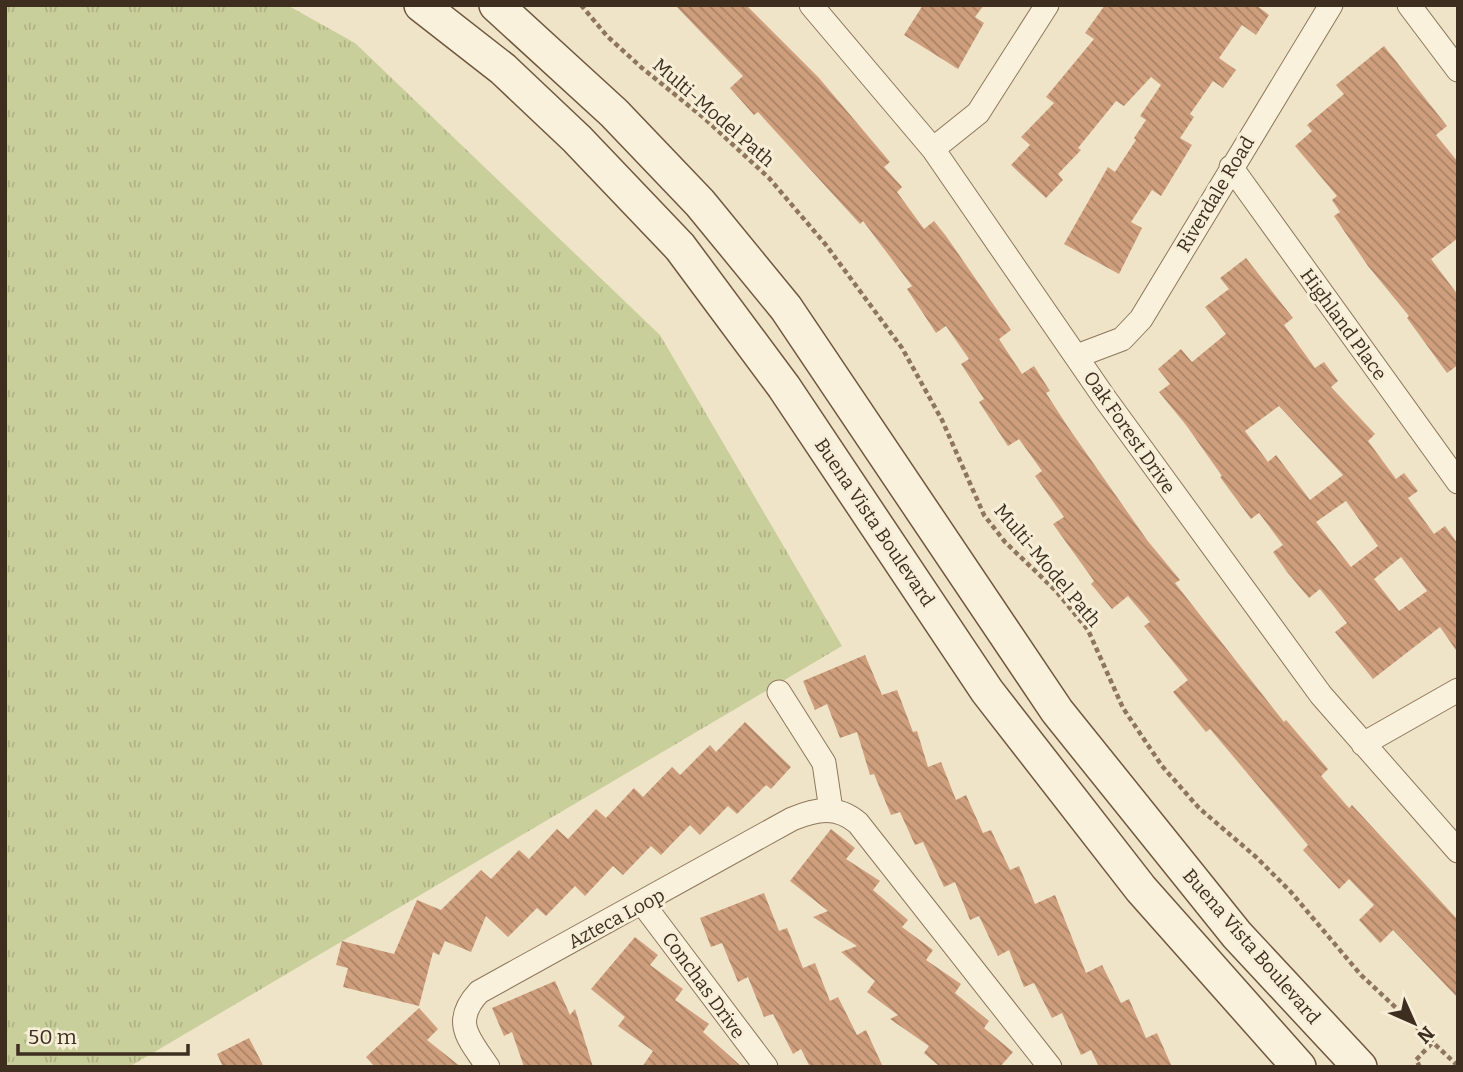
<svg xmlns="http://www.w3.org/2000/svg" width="1463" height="1072" font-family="Bitter,serif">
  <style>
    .grass { fill: url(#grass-tufts) }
    .building { fill: url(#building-back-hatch); fill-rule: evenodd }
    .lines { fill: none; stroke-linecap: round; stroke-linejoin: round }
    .street-casing { stroke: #8d765c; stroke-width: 25 }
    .secondary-casing { stroke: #6f573f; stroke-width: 36 }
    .path { stroke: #8d765c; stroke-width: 4.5; stroke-dasharray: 5 3.5; stroke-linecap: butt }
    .street { stroke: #faf1dc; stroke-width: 23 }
    .secondary { stroke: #faf1dc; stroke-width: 33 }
    .labels { text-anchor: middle; stroke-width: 6; stroke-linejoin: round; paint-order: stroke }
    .street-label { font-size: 19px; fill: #3d2e20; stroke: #f7eed8 }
  </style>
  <defs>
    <pattern id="grass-tufts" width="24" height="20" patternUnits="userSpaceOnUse" patternTransform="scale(1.75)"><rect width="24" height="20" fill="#c9cf9b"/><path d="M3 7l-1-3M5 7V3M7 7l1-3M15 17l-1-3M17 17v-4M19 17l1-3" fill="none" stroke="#aeb285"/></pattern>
    <pattern id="building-back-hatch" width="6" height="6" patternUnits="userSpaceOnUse" patternTransform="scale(1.75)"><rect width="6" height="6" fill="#cf9f7d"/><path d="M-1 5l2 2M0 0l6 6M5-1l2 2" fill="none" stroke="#a98266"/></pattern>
  </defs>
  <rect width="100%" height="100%" fill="#f0e4c8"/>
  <path class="grass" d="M5,5H287L355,43L660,335L842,646L129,1067H5Z"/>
  <path class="building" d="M675,5H746L819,78L890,162L884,167L902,187L897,192L924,229L934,221L946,236L1011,330L999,339L1022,374L1034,366L1050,391L1046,393L1068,427L1147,540L1180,580L1175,583L1284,722L1286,720L1328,769L1321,776L1349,808L1352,805L1458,920V998L1393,930L1380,943L1359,920L1374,905L1349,879L1339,889L1303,850L1308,845L1210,729L1206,732L1173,692L1188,680L1144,626L1150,622L1128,596L1112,609L1091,584L1094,581L1053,524L1064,517L1035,476L1042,471L1019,439L1008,446L979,402L984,399L961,364L969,359L946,326L936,333L907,289L912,286L863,221L860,224L758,112L754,115L730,88L743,76Z
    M923,5H984L975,17L984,23L958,69L904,35Z
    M1105,5H1256L1269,15L1256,35L1242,25L1219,58L1236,70L1223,88L1213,81L1190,114L1194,117L1180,138L1192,145L1161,196L1152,190L1131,222L1142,228L1119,274L1064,244L1108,167L1115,172L1136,140L1134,138L1146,120L1140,116L1161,85L1151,77L1124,106L1116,101L1078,148L1081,150L1058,174L1063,180L1046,198L1011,165L1030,145L1021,137L1054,103L1046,97L1094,39L1085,33Z
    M1384,46L1447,126L1436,135L1458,162V238L1431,259L1458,295V365L1447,373L1407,318L1409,316L1368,266L1334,216L1340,212L1332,200L1337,196L1295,146L1312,131L1307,125L1344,94L1336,85Z
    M1246,258L1293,318L1284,325L1315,368L1324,362L1338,381L1331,387L1375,434L1368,441L1396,479L1404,473L1418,491L1408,498L1434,534L1445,526L1458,544V653L1440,627L1373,679L1335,632L1347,623L1320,589L1309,598L1287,572L1273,552L1283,545L1259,513L1251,519L1220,477L1222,476L1186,425L1159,392L1170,384L1158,369L1181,349L1192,362L1226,334L1205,307L1229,289L1220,278ZM1279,406L1343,475L1310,500L1276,455L1268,462L1245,431ZM1346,501L1378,546L1351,567L1316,522ZM1401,557L1427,591L1399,611L1374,579Z
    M865,655L882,695L897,690L913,732L917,731L928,767L941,762L956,800L966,795L983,833L991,830L1010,870L1019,866L1035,904L1055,895L1086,973L1102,965L1121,1003L1129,999L1146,1038L1157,1033L1172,1067H1099L1091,1050L1081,1055L1062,1013L1052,1018L1034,983L1024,987L1009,950L998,956L979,916L970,920L955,882L944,887L923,842L915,845L900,812L891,815L874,774L870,775L857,732L840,738L827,704L815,710L803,681Z
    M745,722L791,767L771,789L766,785L737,814L728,806L700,835L690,825L661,855L651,846L623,875L613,866L585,896L575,886L546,916L537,908L508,937L486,916L471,952L445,941L439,955L433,952L419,1006L343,987L348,968L336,965L342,941L394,954L417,900L441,910L481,870L491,879L519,850L529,859L557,829L568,839L596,809L606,818L634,788L643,797L672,767L680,775L710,745L716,752Z
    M831,829L855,848L846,859L880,881L873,890L908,920L902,927L933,950L926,960L961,984L955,993L989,1021L984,1028L1013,1052L1000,1067H940L924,1053L929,1046L890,1019L898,1015L867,992L875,981L841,952L857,946L813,917L828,911L790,881Z
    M764,893L779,931L787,928L803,968L815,963L830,1001L838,997L857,1035L866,1030L883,1067H810L801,1049L793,1054L773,1014L764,1017L748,977L738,982L722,943L711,947L700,918Z
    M635,937L658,955L650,965L683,989L675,1000L709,1024L703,1032L742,1067H642L653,1051L618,1026L625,1017L591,989Z
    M555,981L570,1015L575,1009L593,1067H524L512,1032L504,1036L492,1008Z
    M419,1008L438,1029L427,1040L461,1067H375L366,1057Z
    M249,1038L264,1067H223L217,1054Z"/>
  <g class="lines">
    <g class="street-casing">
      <path id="street" d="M811,5L933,149L1106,400L1321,695L1458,851
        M1409,5L1458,70
        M933,149L978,113L1047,5
        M1231,167L1458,482
        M1077,356L1122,339L1141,319L1331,5
        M779,692L824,763L831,810
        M1363,744L1458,690
        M643,904L766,1067
        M488,1067C469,1039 451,1022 479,992L792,819C816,809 837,805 858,823L1050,1067"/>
    </g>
    <g class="secondary-casing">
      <path id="secondary" d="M421,5L503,69L577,139L680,247L784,387L987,691L1141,889L1299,1067
        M496,5L614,113L700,203L786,308L1057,711L1237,935L1360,1067"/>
    </g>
    <path class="path" d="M581,5L607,36L642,68L704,118L769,178L826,245L902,348L942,420L984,515L1005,542L1056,591L1088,630L1123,708L1162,766L1199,808L1256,857L1290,891L1361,975L1458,1066
      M1420,1067L1416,1060L1433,1042"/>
    <use href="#street" class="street"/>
    <use href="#secondary" class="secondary"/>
  </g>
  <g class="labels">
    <g class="street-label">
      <text transform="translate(714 112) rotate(41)" y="7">Multi-Model Path</text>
      <text transform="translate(1215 194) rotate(-59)" y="7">Riverdale Road</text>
      <text transform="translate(1344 324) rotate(54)" y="7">Highland Place</text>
      <text transform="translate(1130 432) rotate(55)" y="7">Oak Forest Drive</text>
      <text transform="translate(875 522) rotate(56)" y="7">Buena Vista Boulevard</text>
      <text transform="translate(1048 565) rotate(50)" y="7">Multi-Model Path</text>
      <text transform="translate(616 918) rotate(-28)" y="7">Azteca Loop</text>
      <text transform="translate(1252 946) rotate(49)" y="7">Buena Vista Boulevard</text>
      <text transform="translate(704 985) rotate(54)" y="7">Conchas Drive</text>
    </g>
  </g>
  <rect width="1463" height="1072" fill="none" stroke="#3d2e20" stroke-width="14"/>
  <g transform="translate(1414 1023) rotate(135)" stroke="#f7eed8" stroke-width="5" paint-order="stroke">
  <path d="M0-5L12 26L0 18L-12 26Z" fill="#3d2e20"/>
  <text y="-10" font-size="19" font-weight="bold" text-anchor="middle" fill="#3d2e20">N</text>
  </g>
  <path d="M18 1044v10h170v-10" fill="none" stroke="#3d2e20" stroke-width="3.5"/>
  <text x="28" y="1044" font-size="21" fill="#3d2e20" stroke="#f7eed8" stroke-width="5" paint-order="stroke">50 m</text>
</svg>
